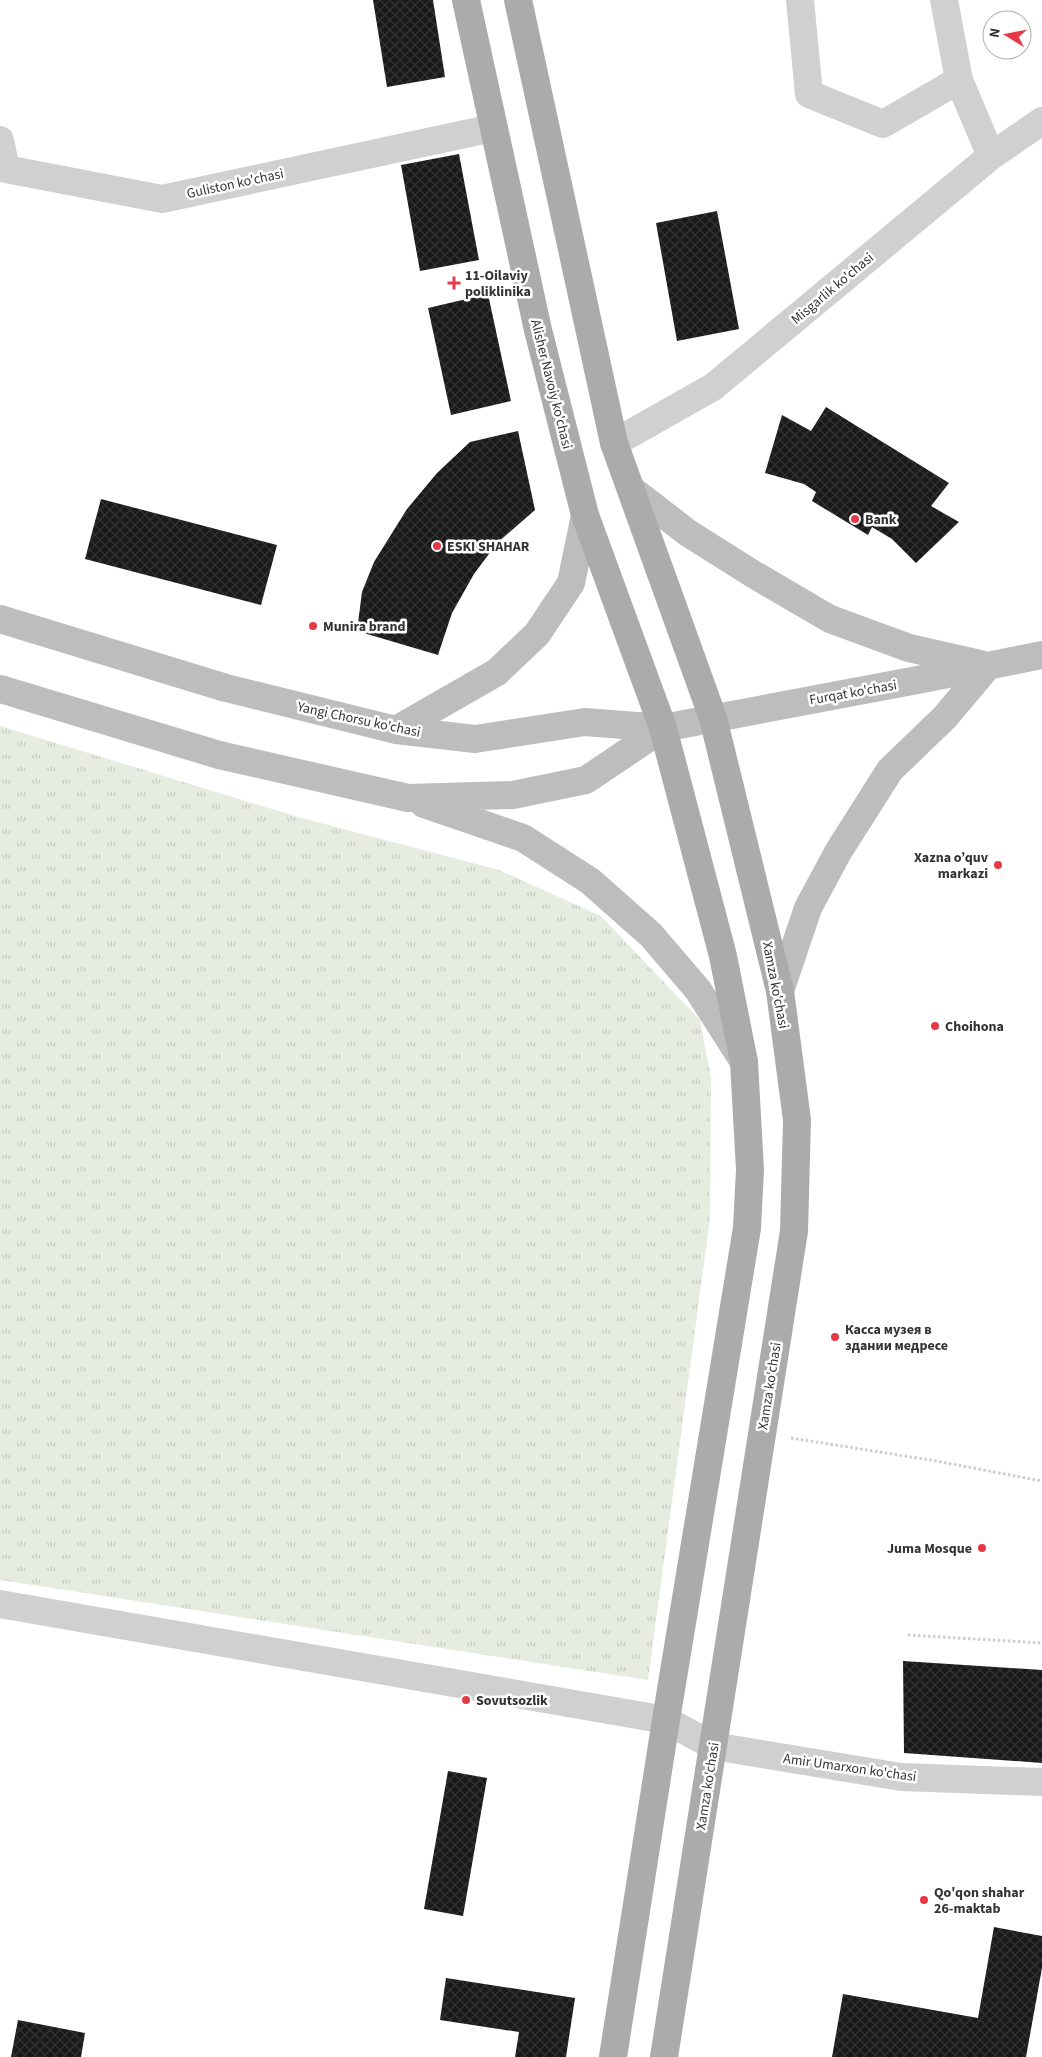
<svg xmlns="http://www.w3.org/2000/svg" width="1042" height="2057" font-family="'Source Sans 3',sans-serif">
  <style>
    .grass { fill: url(#grass-tufts) }
    .building { fill: url(#building-cross-hatch) }
    .lines { fill: none; stroke-linecap: round; stroke-linejoin: round }
    .path { stroke: #cdcdcd; stroke-width: 3; stroke-dasharray: 2.5 2.5; stroke-linecap: butt }
    .minor { stroke: #d0d0d0; stroke-width: 28 }
    .secondary { stroke: #bdbdbd; stroke-width: 28 }
    .primary { stroke: #ababab; stroke-width: 28 }
    .poi-dot { fill: #e63946; stroke: #fff; stroke-width: 2 }
    .labels { text-anchor: middle; stroke-width: 5; stroke-linejoin: round; paint-order: stroke }
    .street-label { font-size: 14px; fill: #333; stroke: #fff }
    .poi-label { font-size: 14px; font-weight: bold; fill: #333; stroke: #fff; text-anchor: start }
  </style>
  <defs>
    <pattern id="grass-tufts" width="24" height="20" patternUnits="userSpaceOnUse" patternTransform="scale(1.25)"><rect width="24" height="20" fill="#e6ecdf"/><path d="M3 7l-1-3M5 7V3M7 7l1-3M15 17l-1-3M17 17v-4M19 17l1-3" fill="none" stroke="#c6cbc0"/></pattern>
    <pattern id="building-cross-hatch" width="8" height="8" patternUnits="userSpaceOnUse" patternTransform="scale(1.25)"><rect width="8" height="8" fill="#1a1a1a"/><path d="M0 0l8 8M0 8l8-8" fill="none" stroke="#333"/></pattern>
  </defs>
  <rect width="100%" height="100%" fill="#fff"/>
  <path class="grass" d="M0,726L298,817L499,870L601,916L700,1020L711,1078L710,1219L648,1680L0,1580Z"/>
  <path class="building" d="M373,0H433L445,77L387,87Z
    M459,154L479,260L420,271L401,165Z
    M717,211L739,329L677,341L656,223Z
    M488,294L511,401L451,415L428,308Z
    M826,407L949,483L931,506L959,522L916,563L892,539L872,527L868,535L812,501L816,492L804,484L765,473L782,415L811,431Z
    M518,431L535,510L497,543L474,574L452,613L438,655L357,631L362,592L374,562L407,509L437,473L470,442Z
    M101,499L277,545L261,605L85,559Z
    M903,1661L1042,1670V1763L904,1753Z
    M448,1771L487,1778L463,1916L424,1909Z
    M994,1927L1042,1936V1968L1026,2057H832L843,1994L978,2018Z
    M446,1978L575,1998L566,2057H515L519,2032L440,2020Z
    M18,2020L85,2033L81,2057H11Z"/>
  <g class="lines">
    <path class="path" d="M791,1438L936,1461L1042,1481
      M908,1635L1042,1643"/>
    <path class="minor" d="M800,0L809,94L883,124L959,80
      M944,0L959,80L991,156
      M0,140L6,169L162,199L493,128
      M614,443L713,387L991,156L1042,121
      M0,1604L666,1720L713,1746L901,1777L1042,1782"/>
    <path class="secondary" d="M631,489L688,533L753,574L830,619L909,648L980,664
      M0,619L226,688L396,730L475,739L585,722L663,728L928,678L1042,655
      M0,689L219,755L408,798L513,795L586,780L663,728
      M396,730L497,672L537,634L571,583L585,515
      M424,804L523,838L590,881L651,935L698,990L744,1062
      M780,991L808,908L838,852L890,770L945,717L988,666"/>
    <path class="primary" d="M466,0L538,330L585,515L663,728L723,956L744,1062L750,1170L747,1228L666,1720L613,2057
      M518,0L614,443L713,718L780,991L797,1120L794,1231L664,2057"/>
  </g>
  <g class="poi-dot">
    <path d="M451.5 275.5h5v5h5v5h-5v5h-5v-5h-5v-5h5z"/>
    <circle cx="855" cy="519" r="5"/>
    <circle cx="437" cy="546" r="5"/>
    <circle cx="313" cy="626" r="5"/>
    <circle cx="998" cy="865" r="5"/>
    <circle cx="935" cy="1026" r="5"/>
    <circle cx="835" cy="1337" r="5"/>
    <circle cx="982" cy="1548" r="5"/>
    <circle cx="466" cy="1700" r="5"/>
    <circle cx="924" cy="1900" r="5"/>
  </g>
  <g class="labels">
    <g class="street-label">
      <text transform="translate(235 183) rotate(-12)" y="5">Guliston ko'chasi</text>
      <text transform="translate(832 288) rotate(-40)" y="5">Misgarlik ko'chasi</text>
      <text transform="translate(552 384) rotate(76)" y="5">Alisher Navoiy ko'chasi</text>
      <text transform="translate(853 692) rotate(-10)" y="5">Furqat ko'chasi</text>
      <text transform="translate(359 719) rotate(12)" y="5">Yangi Chorsu ko'chasi</text>
      <text transform="translate(776 985) rotate(79)" y="5">Xamza ko'chasi</text>
      <text transform="translate(769 1386) rotate(-81)" y="5">Xamza ko'chasi</text>
      <text transform="translate(850 1767) rotate(8)" y="5">Amir Umarxon ko'chasi</text>
      <text transform="translate(707 1786) rotate(-81)" y="5">Xamza ko'chasi</text>
    </g>
    <g class="poi-label">
      <text x="465" y="280">11-Oilaviy<tspan x="465" dy="16">poliklinika</tspan></text>
      <text x="865" y="524">Bank</text>
      <text x="447" y="551">ESKI SHAHAR</text>
      <text x="323" y="631">Munira brand</text>
      <text x="988" y="862" text-anchor="end">Xazna o’quv<tspan x="988" dy="16">markazi</tspan></text>
      <text x="945" y="1031">Choihona</text>
      <text x="845" y="1334">Касса музея в<tspan x="845" dy="16">здании медресе</tspan></text>
      <text x="972" y="1553" text-anchor="end">Juma Mosque</text>
      <text x="476" y="1705">Sovutsozlik</text>
      <text x="934" y="1897">Qo'qon shahar<tspan x="934" dy="16">26-maktab</tspan></text>
    </g>
  </g>
  <g transform="translate(1007 35) rotate(280)"><circle r="24" fill="#ffffff" stroke="#adadad"/>
  <path d="M0-4L9 19L0 12L-9 19Z" fill="#e63946"/>
  <text y="-8" font-size="14" font-weight="bold" text-anchor="middle" fill="#333333">N</text>
  </g>
</svg>
